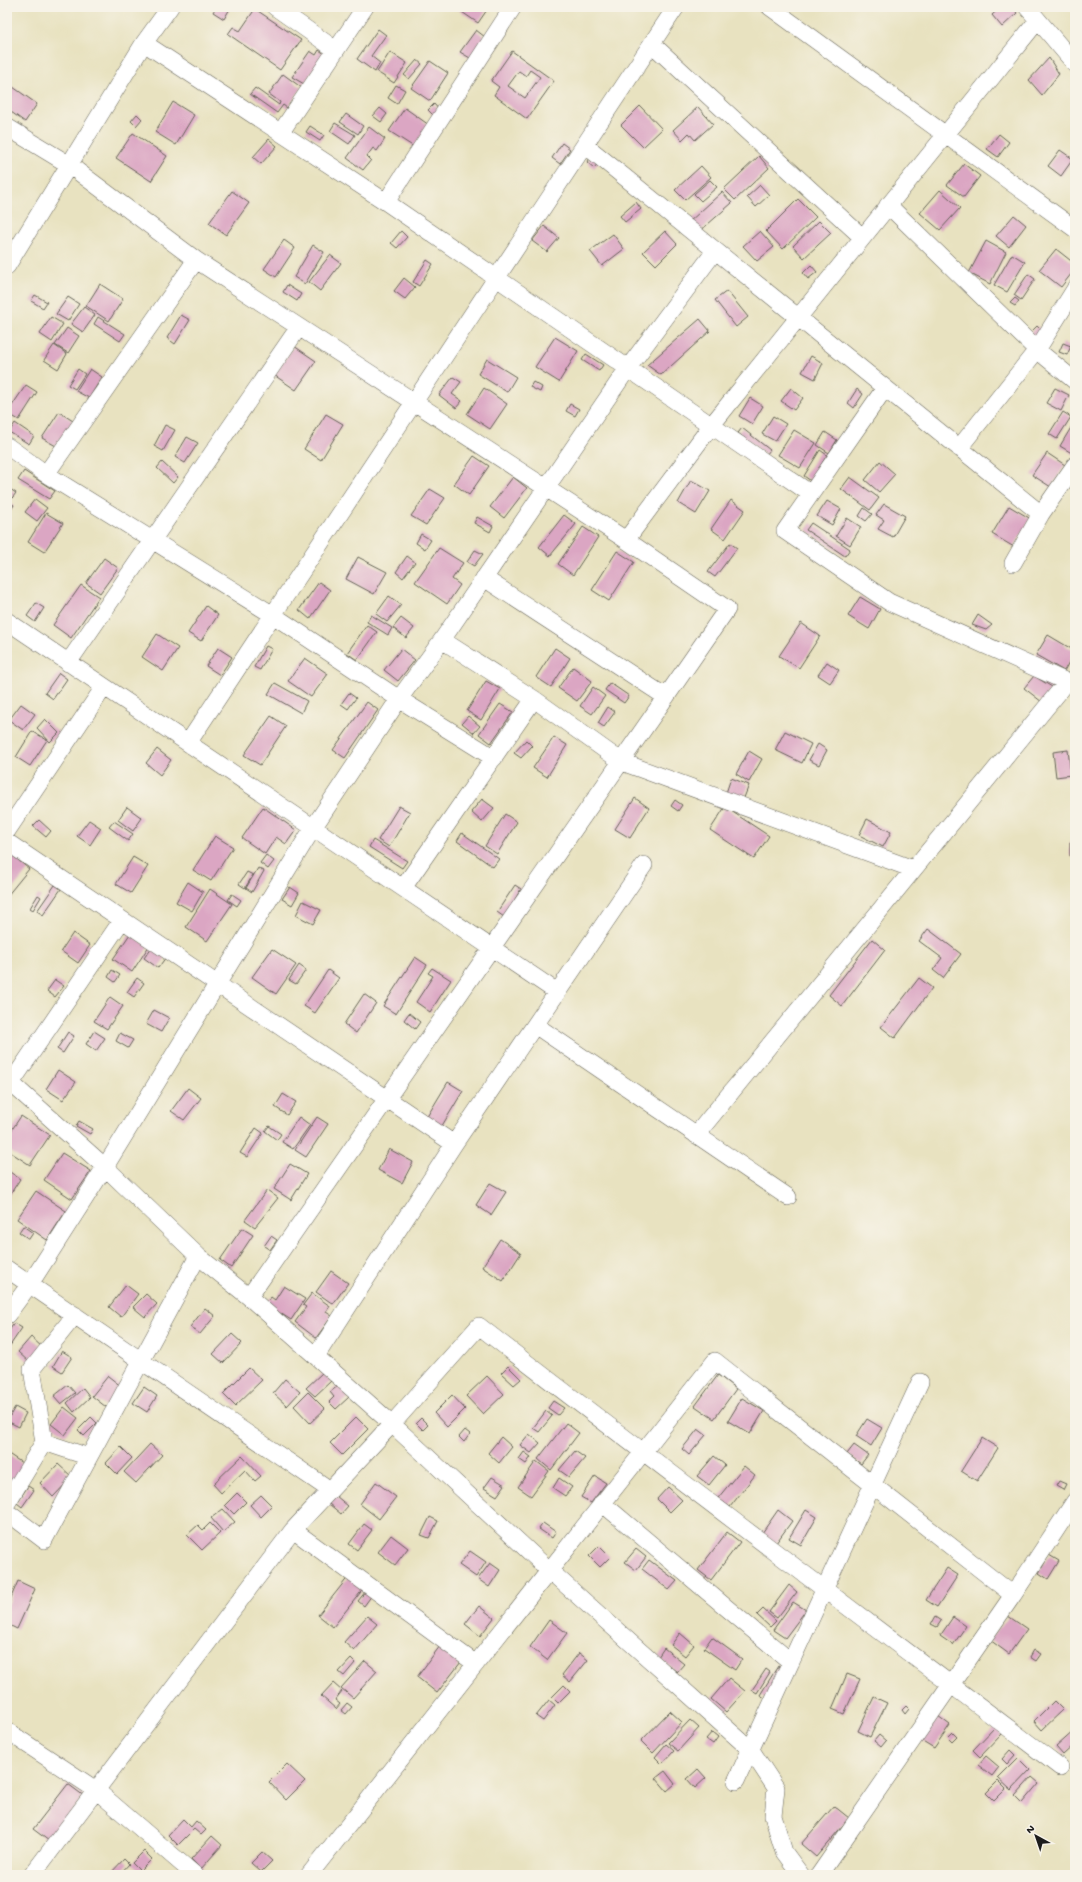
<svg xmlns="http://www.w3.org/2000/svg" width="1082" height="1882" font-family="'Gochi Hand',sans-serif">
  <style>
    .building { fill: #dba6c3; fill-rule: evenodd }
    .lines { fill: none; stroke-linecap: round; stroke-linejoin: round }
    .minor-casing { stroke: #636155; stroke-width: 18 }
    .minor { stroke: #fff; stroke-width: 17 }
  </style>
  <rect width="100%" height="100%" fill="#f7f3e8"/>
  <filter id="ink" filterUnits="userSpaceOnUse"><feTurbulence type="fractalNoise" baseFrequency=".025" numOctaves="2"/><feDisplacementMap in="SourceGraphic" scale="8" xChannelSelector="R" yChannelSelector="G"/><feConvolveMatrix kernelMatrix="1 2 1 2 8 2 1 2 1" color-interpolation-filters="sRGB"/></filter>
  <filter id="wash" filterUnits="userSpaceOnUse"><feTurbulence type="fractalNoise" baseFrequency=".012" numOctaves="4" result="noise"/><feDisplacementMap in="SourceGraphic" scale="16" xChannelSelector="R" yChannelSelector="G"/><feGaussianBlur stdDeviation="0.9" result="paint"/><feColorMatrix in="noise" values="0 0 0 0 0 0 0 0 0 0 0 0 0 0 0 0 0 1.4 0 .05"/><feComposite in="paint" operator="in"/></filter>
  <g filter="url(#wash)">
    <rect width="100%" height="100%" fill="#e8e2c0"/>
    <g id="blocks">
      <path class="building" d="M216,7H231L224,19L213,12Z
        M457,7H489L478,23L456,8Z
        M1001,7H1012L1017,13L1002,27L992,15Z
        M255,9L301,40L280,70L228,34L233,27L240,31Z
        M378,29L386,35L371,56L380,63L375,72L357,59Z
        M476,30L485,37L470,58L460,52Z
        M319,50L325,54L304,84L292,77L310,51L316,55Z
        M512,51L554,81L527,119L494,95L499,87L491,81ZM530,70L540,77L525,98L508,86L519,71L526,76Z
        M390,52L407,63L394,83L377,72Z
        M1049,58L1059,74L1042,95L1029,80Z
        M417,60L422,64L409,79L404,75Z
        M430,61L448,73L430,101L411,88Z
        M283,74L302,88L287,108L283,105L277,113L250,94L255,88L279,105L280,102L269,94Z
        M396,85L405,90L397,104L388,98Z
        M13,87L37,104L25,122L7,109V96Z
        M173,102L194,115L176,145L155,132Z
        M434,104L440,111L435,117L428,110Z
        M640,106L662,129L643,147L621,125Z
        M698,107L713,124L695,140L689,133L682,140L673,130Z
        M380,108L387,114L381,122L373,116Z
        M405,108L429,125L414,147L389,131Z
        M137,114L142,119L136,126L131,121Z
        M346,114L363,126L358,134L340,122Z
        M335,123L355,135L349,144L330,131Z
        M310,126L324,135L320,141L306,132Z
        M369,127L385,139L377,151L373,148L367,156L371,160L363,170L347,158Z
        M133,133L167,156L151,181L116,158Z
        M999,134L1009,142L998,157L987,149Z
        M269,139L277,146L261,164L253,157Z
        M562,143L570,149L560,164L552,158Z
        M1060,150L1073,159L1061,176L1048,166Z
        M592,156L599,162L594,168L587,162Z
        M759,156L769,168L735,200L724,189Z
        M964,164L980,176L964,197L947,185Z
        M701,166L711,177L685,200L675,190Z
        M710,180L717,187L701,201L694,194Z
        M760,185L769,195L756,207L747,197Z
        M940,190L960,208L940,230L920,213Z
        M232,191L249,203L226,235L209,223Z
        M722,192L732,203L699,232L689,222Z
        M798,199L816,217L783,249L766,231Z
        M636,202L641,209L625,222L620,216Z
        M1014,215L1026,225L1009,247L996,236Z
        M819,221L831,233L804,258L793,246Z
        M544,226L559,238L547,252L532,241Z
        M401,231L407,237L397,248L391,243Z
        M665,231L677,244L656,265L643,252Z
        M760,231L774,247L757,261L743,246Z
        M613,234L624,249L602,266L590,251Z
        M284,240L295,248L276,277L264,269Z
        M986,241L1006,252L990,284L969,273Z
        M313,245L324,252L305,284L294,277Z
        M1056,249L1075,264V269L1061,287L1039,270Z
        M1012,254L1025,262L1007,292L994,285Z
        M330,255L341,263L320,291L309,282Z
        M427,260L433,264L419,286L413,282Z
        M811,265L817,272L808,279L803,273Z
        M1028,274L1035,279L1021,300L1014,295Z
        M404,278L415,287L405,299L394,291Z
        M100,284L123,299L109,321L86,306Z
        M287,285L301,294L297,301L283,292Z
        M727,291L748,317L736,327L715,300Z
        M35,295L47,302L43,308L31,301Z
        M68,297L79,304L68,321L56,314Z
        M1015,298L1019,301L1015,306L1010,303Z
        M84,307L95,315L83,332L71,324Z
        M181,315L190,320L175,344L167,338Z
        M51,317L63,324L52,342L40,334Z
        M98,317L125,334L120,341L94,324Z
        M700,319L710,331L661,375L647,365Z
        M1037,326L1043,332L1037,339L1030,333Z
        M67,328L79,336L68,353L55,345Z
        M555,337L578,351L559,382L535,367Z
        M1063,343L1071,346L1067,355L1059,352Z
        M54,345L67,354L58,369L44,360Z
        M294,346L316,361L296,390L274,375Z
        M586,354L603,365L599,371L582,360Z
        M811,356L823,363L815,379L802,372Z
        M487,359L516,377L507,392L478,374Z
        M78,369L85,374L75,389L68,385Z
        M90,369L102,377L89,398L76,391Z
        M453,377L461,382L452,394L462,401L456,408L439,395Z
        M533,382L542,387L540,392L530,387Z
        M26,385L37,392L19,420L7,413Z
        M484,388L507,404L490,429L467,414Z
        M791,388L803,398L794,410L781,401Z
        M1055,388L1069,395L1061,411L1046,403Z
        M857,389L863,394L854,408L848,403Z
        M750,398L763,406L752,424L739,416Z
        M570,404L579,409L575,416L566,411Z
        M59,412L73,421L56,446L42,438Z
        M1063,412L1071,417L1057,439L1049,434Z
        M326,414L343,424L321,460L304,449Z
        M773,416L786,424L775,441L762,434Z
        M1075,421V455L1060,446Z
        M15,423L34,436L29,444L9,432Z
        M165,425L175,430L163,451L154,446Z
        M742,428L770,450L766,455L738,433Z
        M794,430L816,443L800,468L778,455Z
        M825,432L837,440L829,453L817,445Z
        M187,437L198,443L185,463L175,457Z
        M820,450L827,455L811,481L804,476Z
        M1047,453L1065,465L1051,487L1032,475Z
        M474,456L489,466L469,495L454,484Z
        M880,461L895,474L879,492L865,480Z
        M162,462L178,477L173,483L157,468Z
        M24,471L55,491L49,499L18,480Z
        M513,477L527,488L504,518L490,507Z
        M850,477L879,498L870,510L841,489Z
        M691,480L710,491L696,514L678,503Z
        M7,487L16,493L9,502L14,505L7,516Z
        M430,489L445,498L426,525L411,516Z
        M35,499L47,508L37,521L25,512Z
        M731,500L745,510L725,539L711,529Z
        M827,501L841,509L832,525L817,516Z
        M884,504L905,516L893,537L878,529L884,520L876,515Z
        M1009,506L1031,519L1014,547L992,534Z
        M864,508L872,514L866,521L859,516Z
        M46,513L63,523L44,552L28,542Z
        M564,515L576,524L550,556L539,547Z
        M477,517L493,526L490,532L474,523Z
        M847,518L861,527L850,545L836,536Z
        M811,523L850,549L845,556L806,530Z
        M583,527L598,537L573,575L558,564Z
        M421,534L431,540L425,549L416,543Z
        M730,543L737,548L715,577L708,572Z
        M439,548L463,563L452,579L460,585L447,604L415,582Z
        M475,550L483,554L474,566L467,562Z
        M617,551L634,562L609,601L592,590Z
        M407,556L415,562L403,578L396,572Z
        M358,557L387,572L374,594L346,579Z
        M104,558L118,568L100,593L86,583Z
        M319,582L330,590L310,619L299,610Z
        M81,585L99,597L71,638L53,625Z
        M389,596L401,605L387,622L376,614Z
        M860,597L880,609L869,629L848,616Z
        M36,603L44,608L35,622L27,616Z
        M206,606L218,615L201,641L188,633Z
        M371,615L392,628L388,635L367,622Z
        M978,615L992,625L986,630L972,625Z
        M401,618L414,628L406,638L393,628Z
        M801,623L820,636L799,668L779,656Z
        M367,625L377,632L357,660L347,653Z
        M157,634L178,648L163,671L142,657Z
        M1048,635L1075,651L1064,671L1036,655Z
        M266,646L272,649L260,670L254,667Z
        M218,648L232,657L220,675L206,666Z
        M555,648L570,658L551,687L536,677Z
        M401,649L415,660L398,681L384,670Z
        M305,658L328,674L311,697L288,681Z
        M827,662L839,670L830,683L818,675Z
        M573,667L592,681L577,701L558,688Z
        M59,673L67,679L53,699L45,693Z
        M1034,676L1052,687L1042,702L1024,688Z
        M486,681L500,689L481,720L467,711Z
        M275,683L307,701L301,713L268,694Z
        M610,683L629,696L624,703L605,690Z
        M593,687L605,696L592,714L580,706Z
        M349,693L356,698L348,709L341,704Z
        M367,702L378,710L345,758L333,750Z
        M21,704L35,714L23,730L9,720Z
        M500,704L513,712L491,743L479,734Z
        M608,707L615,712L604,727L598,723Z
        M271,716L286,726L260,765L244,755Z
        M468,716L480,726L474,733L462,723Z
        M45,719L59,733L50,742L37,728Z
        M32,731L47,740L30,766L16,757Z
        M785,731L811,744L802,763L775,750Z
        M554,737L567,745L547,777L533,768Z
        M526,740L532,746L521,758L514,753Z
        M818,744L827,750L819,765L809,760Z
        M157,749L171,760L160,775L146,763Z
        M1068,750L1071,775L1056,777L1053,752Z
        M749,751L762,759L749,782L736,774Z
        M731,778L749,785L742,803L725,796Z
        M635,798L649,808L630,838L615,829Z
        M482,799L494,808L482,822L471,812Z
        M675,800L682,805L678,811L671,806Z
        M399,806L410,812L389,847L378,840Z
        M127,807L142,818L133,831L118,820Z
        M263,807L296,830L286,844L276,837L265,854L242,838Z
        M725,807L769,836L754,859L710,830Z
        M505,814L517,822L497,854L485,846Z
        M867,819L891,832L883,847L859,835Z
        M39,820L51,831L46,837L33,826Z
        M89,820L101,828L90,845L77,836Z
        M114,821L133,834L128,841L109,827Z
        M462,833L499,859L493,867L457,841Z
        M215,836L233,847L211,881L193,870Z
        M373,840L407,861L402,868L369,847Z
        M1070,842H1075V856H1070Z
        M266,855L274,861L268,869L260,863Z
        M13,856L29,869L7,896V863Z
        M133,857L148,866L131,893L116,884Z
        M258,868L264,871L252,892L246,888Z
        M247,872L253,875L245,888L239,884Z
        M188,882L203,892L192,911L176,902Z
        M55,885L61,889L43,915L37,911Z
        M515,885L521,889L504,917L497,912Z
        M290,887L299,893L292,905L282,899Z
        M210,889L232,904L207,941L186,927Z
        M232,894L241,900L237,906L228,900Z
        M38,895L41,897L33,910L30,908Z
        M303,901L321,910L313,924L296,915Z
        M928,929L961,954L943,978L933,970L942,958L919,941Z
        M73,933L90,945L78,963L61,951Z
        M130,934L149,946L132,972L113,959Z
        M872,939L885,950L842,1006L829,995Z
        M152,947L166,957L158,968L144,958Z
        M272,949L296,965L276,994L252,977Z
        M415,957L427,965L396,1014L383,1006Z
        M299,965L306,970L296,984L289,980Z
        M432,968L451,980L430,1012L416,1002L433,976L428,973Z
        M112,970L120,975L115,982L108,977Z
        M328,970L339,978L315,1013L304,1006Z
        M137,978L144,983L134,997L127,992Z
        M919,978L932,988L895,1038L881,1027Z
        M55,980L64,986L55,997L47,991Z
        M364,994L376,1003L356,1033L344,1024Z
        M110,997L123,1006L107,1029L94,1021Z
        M154,1010L169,1018L161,1032L146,1024Z
        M409,1013L420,1022L415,1029L404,1020Z
        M94,1031L105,1038L96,1051L86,1044Z
        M68,1032L74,1036L63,1053L57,1049Z
        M120,1033L133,1040L128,1048L116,1041Z
        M58,1070L76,1082L63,1100L46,1089Z
        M448,1082L463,1091L440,1129L425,1120Z
        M188,1088L201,1098L184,1120L171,1111Z
        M283,1094L296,1102L287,1115L275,1107Z
        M21,1116L50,1135L30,1165L7,1150V1137Z
        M299,1117L310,1125L293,1149L282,1142Z
        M317,1117L328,1124L306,1157L295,1150Z
        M79,1121L93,1129L90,1134L76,1126Z
        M269,1126L281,1134L277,1140L265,1131Z
        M256,1128L263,1133L247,1157L240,1153Z
        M389,1149L413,1162L402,1183L378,1170Z
        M62,1153L91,1171L72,1199L44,1180Z
        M290,1164L307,1174L291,1200L274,1189Z
        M7,1170L20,1179L7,1199Z
        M490,1183L506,1192L491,1215L476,1205Z
        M267,1190L278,1198L255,1227L245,1220Z
        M36,1191L66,1211L47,1240L17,1219Z
        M23,1226L33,1233L29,1239L19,1232Z
        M242,1228L253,1235L231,1268L220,1260Z
        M271,1236L277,1240L270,1250L264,1246Z
        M500,1239L521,1253L503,1281L482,1267Z
        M331,1271L348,1283L333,1304L316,1292Z
        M126,1285L138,1294L121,1317L109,1307Z
        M284,1286L305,1299L291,1320L266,1304L271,1297L275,1300Z
        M312,1293L330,1306L326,1312L332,1316L316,1338L295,1322L306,1307L303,1305Z
        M146,1294L157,1304L145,1317L133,1307Z
        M205,1308L215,1316L200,1334L190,1327Z
        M14,1323L22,1328L7,1350V1334Z
        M232,1334L242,1343L223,1363L213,1354Z
        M31,1337L42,1347L29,1362L18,1352Z
        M62,1351L72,1357L62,1372L53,1366Z
        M508,1366L521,1379L514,1385L501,1373Z
        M249,1368L262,1380L235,1406L223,1394Z
        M323,1372L331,1381L315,1396L306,1388Z
        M718,1375L736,1389L714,1419L695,1406Z
        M108,1376L122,1387L106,1407L92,1396Z
        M487,1376L504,1394L483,1414L466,1396Z
        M285,1379L300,1392L287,1406L273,1393Z
        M68,1385L75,1393L61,1404L54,1396Z
        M338,1386L349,1397L336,1409L329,1402L334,1397L330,1392Z
        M144,1387L157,1396L147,1412L133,1403Z
        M83,1388L90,1397L74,1412L67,1403Z
        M308,1392L325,1409L310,1423L294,1406Z
        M452,1395L465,1409L447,1427L434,1413Z
        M742,1398L764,1411L750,1434L728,1421Z
        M553,1401L564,1408L558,1415L548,1408Z
        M15,1407L26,1413L19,1427L7,1421Z
        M64,1407L78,1418L65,1435L51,1424Z
        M546,1411L552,1416L539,1432L533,1428Z
        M91,1417L97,1423L84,1436L78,1430Z
        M356,1417L368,1429L342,1455L330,1443Z
        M421,1418L428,1425L423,1430L416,1423Z
        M867,1419L882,1428L871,1446L856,1436Z
        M566,1423L579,1433L551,1470L538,1459Z
        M698,1429L706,1435L689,1455L682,1449Z
        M465,1430L470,1434L464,1442L459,1437Z
        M529,1434L540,1443L531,1453L520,1445Z
        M501,1437L512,1447L499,1463L488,1453Z
        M982,1438L998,1448L977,1481L961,1471Z
        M150,1444L162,1455L136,1483L124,1472Z
        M854,1445L868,1455L861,1464L847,1454Z
        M121,1447L132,1458L117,1474L106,1463Z
        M575,1451L585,1458L569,1477L559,1470Z
        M524,1452L531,1457L526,1464L519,1459Z
        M7,1453L25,1465L11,1485L7,1482Z
        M242,1456L261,1476L255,1481L245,1470L221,1493L213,1484Z
        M714,1456L725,1465L709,1485L697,1476Z
        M536,1461L549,1471L531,1496L518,1487Z
        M58,1464L72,1477L53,1497L40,1483Z
        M744,1466L755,1475L730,1507L718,1498Z
        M595,1476L606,1483L591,1503L581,1497Z
        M492,1477L505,1485L497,1496L484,1488Z
        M559,1478L572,1487L565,1496L553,1488Z
        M1059,1481L1066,1484L1063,1490L1056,1486Z
        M376,1482L396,1497L379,1519L360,1504Z
        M28,1486L34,1490L22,1507L17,1503Z
        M668,1487L682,1500L670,1512L657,1499Z
        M237,1493L246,1502L234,1514L225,1505Z
        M261,1495L272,1506L261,1517L250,1505Z
        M336,1496L348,1506L341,1514L329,1504Z
        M223,1509L235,1522L223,1532L211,1518Z
        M778,1510L792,1521L776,1543L762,1533Z
        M806,1510L817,1517L801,1545L789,1538Z
        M430,1517L438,1521L429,1538L421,1535Z
        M210,1523L220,1533L202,1550L187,1535L198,1525L203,1530Z
        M543,1523L556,1532L552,1538L539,1529Z
        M364,1524L372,1530L357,1550L349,1544Z
        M727,1532L740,1542L711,1580L698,1570Z
        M391,1535L408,1548L395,1565L378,1552Z
        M599,1546L610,1557L600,1567L589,1556Z
        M636,1549L646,1557L636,1570L625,1562Z
        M470,1551L486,1562L476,1577L459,1565Z
        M1049,1555L1059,1561L1048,1579L1039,1573Z
        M649,1560L677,1581L669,1590L642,1569Z
        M490,1563L500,1570L489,1587L478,1579Z
        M947,1568L958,1575L937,1607L926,1600Z
        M349,1576L364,1588L333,1627L318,1615Z
        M18,1581L35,1589L17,1629L7,1624V1607Z
        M789,1585L797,1592L777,1618L769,1612Z
        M366,1591L372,1595L364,1606L358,1601Z
        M793,1602L806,1610L785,1638L773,1630Z
        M479,1606L494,1618L480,1636L465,1624Z
        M763,1609L776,1621L770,1627L757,1615Z
        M367,1616L377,1624L354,1651L344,1642Z
        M1008,1616L1027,1629L1009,1654L990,1640Z
        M935,1617L941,1621L937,1627L931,1624Z
        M953,1617L966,1626L953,1645L940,1636Z
        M549,1620L567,1633L547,1660L530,1647Z
        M680,1633L694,1645L685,1656L671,1645Z
        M712,1637L742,1659L735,1670L704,1648Z
        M440,1646L461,1662L437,1693L417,1677Z
        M664,1648L684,1664L677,1672L658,1657Z
        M1034,1650L1041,1654L1036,1661L1030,1657Z
        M579,1653L588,1660L570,1682L562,1675Z
        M351,1659L355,1663L344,1676L339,1672Z
        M365,1661L377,1671L353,1698L341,1688Z
        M778,1666L783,1669L765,1698L760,1695Z
        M766,1669L770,1672L757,1693L752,1690Z
        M847,1674L860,1679L844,1714L832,1709Z
        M729,1678L745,1691L726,1712L711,1699Z
        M333,1683L342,1691L335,1700L340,1704L336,1709L321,1696Z
        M564,1685L570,1691L558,1703L552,1697Z
        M874,1697L887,1703L870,1737L858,1731Z
        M549,1700L555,1705L543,1721L536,1716Z
        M1054,1701L1063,1710L1042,1730L1034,1721Z
        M347,1703L352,1707L346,1714L341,1710Z
        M906,1706L909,1709L905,1714L902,1710Z
        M670,1711L682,1722L653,1753L641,1741Z
        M938,1716L950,1725L934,1748L921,1740Z
        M690,1720L699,1728L678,1751L668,1743Z
        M995,1727L1002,1734L980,1757L973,1750Z
        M1075,1730V1744L1063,1755L1056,1747Z
        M712,1732L718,1737L713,1744L706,1739Z
        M953,1733L957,1737L952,1742L948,1738Z
        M879,1735L886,1741L881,1747L874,1741Z
        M666,1744L674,1751L662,1764L655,1757Z
        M1010,1750L1015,1755L1007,1764L1002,1759Z
        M986,1756L999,1767L992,1776L978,1765Z
        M1018,1758L1030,1770L1011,1790L998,1778Z
        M287,1764L305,1781L286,1800L269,1782Z
        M698,1769L706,1778L695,1788L687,1779Z
        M665,1771L675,1784L667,1791L656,1778Z
        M1032,1777L1039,1783L1022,1803L1015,1796Z
        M998,1781L1006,1789L994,1801L986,1793Z
        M68,1784L84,1796L49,1841L33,1829Z
        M834,1806L849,1818L816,1857L801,1844Z
        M183,1819L191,1827L196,1821L206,1830L201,1835L194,1829L178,1845L168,1835Z
        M212,1836L222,1845L201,1869L191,1859Z
        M144,1851L152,1859L140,1871L132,1863Z
        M262,1852L272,1861L261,1872L251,1863Z
        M124,1859L129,1864L119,1875H109Z"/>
    </g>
  </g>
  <g filter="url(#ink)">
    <use href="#blocks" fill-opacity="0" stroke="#636155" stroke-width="1"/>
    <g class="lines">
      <g class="minor-casing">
        <path id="minor" d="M275,7L336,50
          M770,7L1075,229
          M1027,7L1075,64
          M144,43L386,202L811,494
          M652,44L862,237
          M7,127L68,164L196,260L626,540L727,609L249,1297
          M281,132L365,7
          M585,145L1041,514
          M386,202L513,7
          M888,205L1037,350L1075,381
          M7,266L144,43L170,7
          M885,388L785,531L889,602L1067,682L1075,684
          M7,446L46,474L273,615L399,699L494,758
          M959,448L1037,350L1075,289
          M46,474L196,260
          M626,540L711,426L1038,20
          M1013,563L1041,514L1075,465
          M484,578L666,697
          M7,621L557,992
          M442,640L534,699L622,762L913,869
          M68,663L299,327
          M188,743L676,7
          M7,831L104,687
          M7,842L454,1144
          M403,888L534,699
          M535,1025L788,1197
          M11,1083L105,1167L198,1256L249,1297L392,1424L549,1570L751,1750L776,1788L773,1816L784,1852L801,1875
          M7,1089L122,920
          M696,1135L1067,682
          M7,1269L330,1490
          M7,1315L30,1284L105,1167L313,828L399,699L442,640L628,368L715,251
          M316,1356L454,1144L644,865
          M44,1442L89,1457
          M7,1503L44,1442L32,1369L75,1315
          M602,1503L791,1662
          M7,1512L44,1540L198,1256
          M293,1530L476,1664
          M7,1731L96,1790L195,1875
          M736,1781L920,1382
          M32,1875L293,1530L392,1424L479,1326C671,1475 866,1620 1060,1767
          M309,1875L715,1361L1013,1595
          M819,1875L1013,1595L1075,1501"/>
      </g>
      <use href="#minor" class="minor"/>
    </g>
  </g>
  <rect width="1082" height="1882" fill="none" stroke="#f7f3e8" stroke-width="24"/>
  <g transform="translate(1036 1836) rotate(320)" stroke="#f7f3e8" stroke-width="3" paint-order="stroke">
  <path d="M0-3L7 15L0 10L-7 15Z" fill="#1c1c1c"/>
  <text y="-6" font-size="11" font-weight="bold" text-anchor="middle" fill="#1c1c1c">N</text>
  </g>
</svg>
